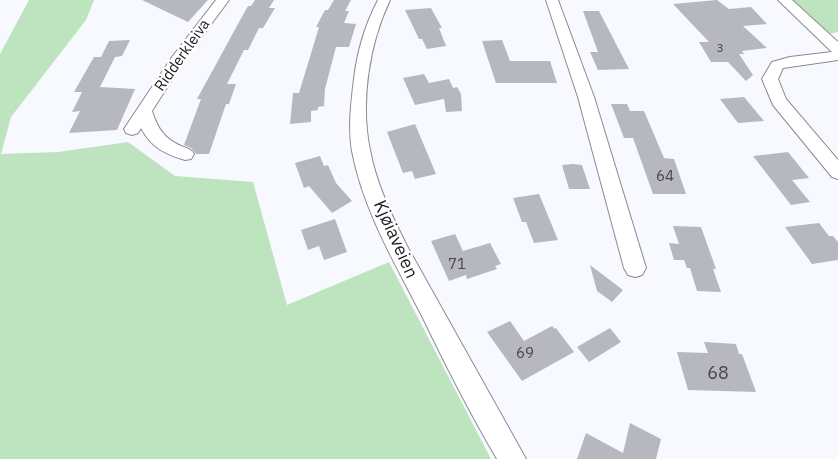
<svg xmlns="http://www.w3.org/2000/svg" width="838" height="459" font-family="'IBM Plex Sans',sans-serif">
  <style>
    .green { fill: #bde4be }
    .building { fill: #b7b7c0 }
    .lines { fill: none; stroke-linecap: round; stroke-linejoin: round }
    .minor-casing { stroke: #888a92; stroke-width: 2 }
    .minor { fill: #fff; fill-rule: evenodd }
    .labels { text-anchor: middle; stroke-width: 4.5; stroke-linejoin: round; paint-order: stroke }
    .far-number-label { font-size: 12px; fill: #46464b }
    .far-street-label { font-size: 15px; fill: #202124; stroke: #fff }
    .number-label { font-size: 15px; fill: #46464b }
    .street-label { font-size: 18px; fill: #202124; stroke: #fff }
    .near-number-label { font-size: 18px; fill: #46464b }
  </style>
  <rect width="100%" height="100%" fill="#f7f9fe"/>
  <path class="green" d="M29,0H94L86,20L11,117L1,154L58,152L128,142L175,176L253,182L287,305L389,262L491,459H0V54Z
    M793,0H838V32L829,34Z"/>
  <path class="building" d="M142,0H208L188,22Z
    M255,0H274L269,8H275L263,28H259L248,50H244L227,84H236L229,104H226L209,154H196L191,148L184,145L201,99H197L238,24L248,6H251Z
    M334,0H351L345,11H349L344,23L356,24L349,47H336L325,89L324,106L318,107V110L311,111V122L290,124L293,93H299L319,27H316L325,10H328Z
    M717,0L729,9L751,7L767,24L743,26L767,48L742,51L744,54H739L753,75L746,81L728,62H711L699,42H709L673,4Z
    M431,8L442,28H439L446,46L427,49L422,39H419L405,10Z
    M583,11H599L629,69L598,70L590,52H598Z
    M130,40L122,56L115,57L100,87L135,89L117,130L69,133L80,111L72,112L82,92H74L94,57H101L109,41Z
    M502,40L510,61H550L557,83H496L482,41Z
    M424,74L429,83L449,79L453,88L457,87L461,94L462,111L446,112L444,99L415,105L403,78Z
    M744,97L764,121L738,123L720,99Z
    M611,104H627L630,111H644L664,158L674,159L686,194H653L633,138H624Z
    M415,124L436,174L415,179L412,171L403,173L387,132Z
    M788,152L809,178L792,180L810,202L791,205L753,156Z
    M320,156L324,166L328,165L336,183L352,201L332,213L309,186L304,188L295,163Z
    M573,164L582,165L590,189H569L562,165Z
    M539,194L558,240L534,243L526,222H522L513,198Z
    M335,219L347,252L324,260L319,246L308,250L301,230Z
    M819,223L829,236H833L838,242V260L812,264L785,227Z
    M673,226L701,227L716,269H713L721,292L697,291L690,268H687L684,260H674L669,243L679,244Z
    M455,234L463,251L490,243L501,264L495,266L497,269L467,279L466,275L449,281L431,241Z
    M590,265L623,290L612,302L597,291Z
    M510,321L524,341L552,326L555,329L556,328L574,352L522,381L487,332Z
    M610,328L621,342L589,362L577,347Z
    M704,342L736,344L739,354H742L756,392L688,390L677,352L708,353Z
    M630,423L661,439L656,459H577L586,433L623,453Z"/>
  <g class="lines">
    <g class="minor-casing">
      <path id="minor" d="M216,0H229L183,62L152,111C158,129 164,138 181,146C187,148 191,149 194,154L191,159L185,160C165,154 151,147 141,128L138,133L132,135L126,133L124,129L172,57Z
        M378,0H390C369,44 360,102 370,150C376,183 392,216 407,246L526,459H497C470,413 446,366 423,318C396,265 363,210 352,151C348,128 351,103 354,79C357,52 365,25 378,0Z
        M546,0H558L594,97L646,268L642,275L635,277L628,275L624,268L578,97Z
        M778,0H792L838,42V60L783,68L778,79L786,99L838,160V179L832,177L773,105L762,79L772,62L790,57L832,52Z"/>
    </g>
    <use href="#minor" class="minor"/>
  </g>
  <g class="labels">
    <g class="far-number-label">
      <text x="720" y="52">3</text>
    </g>
    <g class="far-street-label">
      <text transform="translate(182 55) rotate(-55)" y="5">Ridderkleiva</text>
    </g>
    <g class="number-label">
      <text x="665" y="181">64</text>
      <text x="457" y="269">71</text>
      <text x="525" y="358">69</text>
    </g>
    <g class="street-label">
      <text transform="translate(396 239) rotate(66)" y="6">Kjøiaveien</text>
    </g>
    <g class="near-number-label">
      <text x="718" y="379">68</text>
    </g>
  </g>
</svg>
